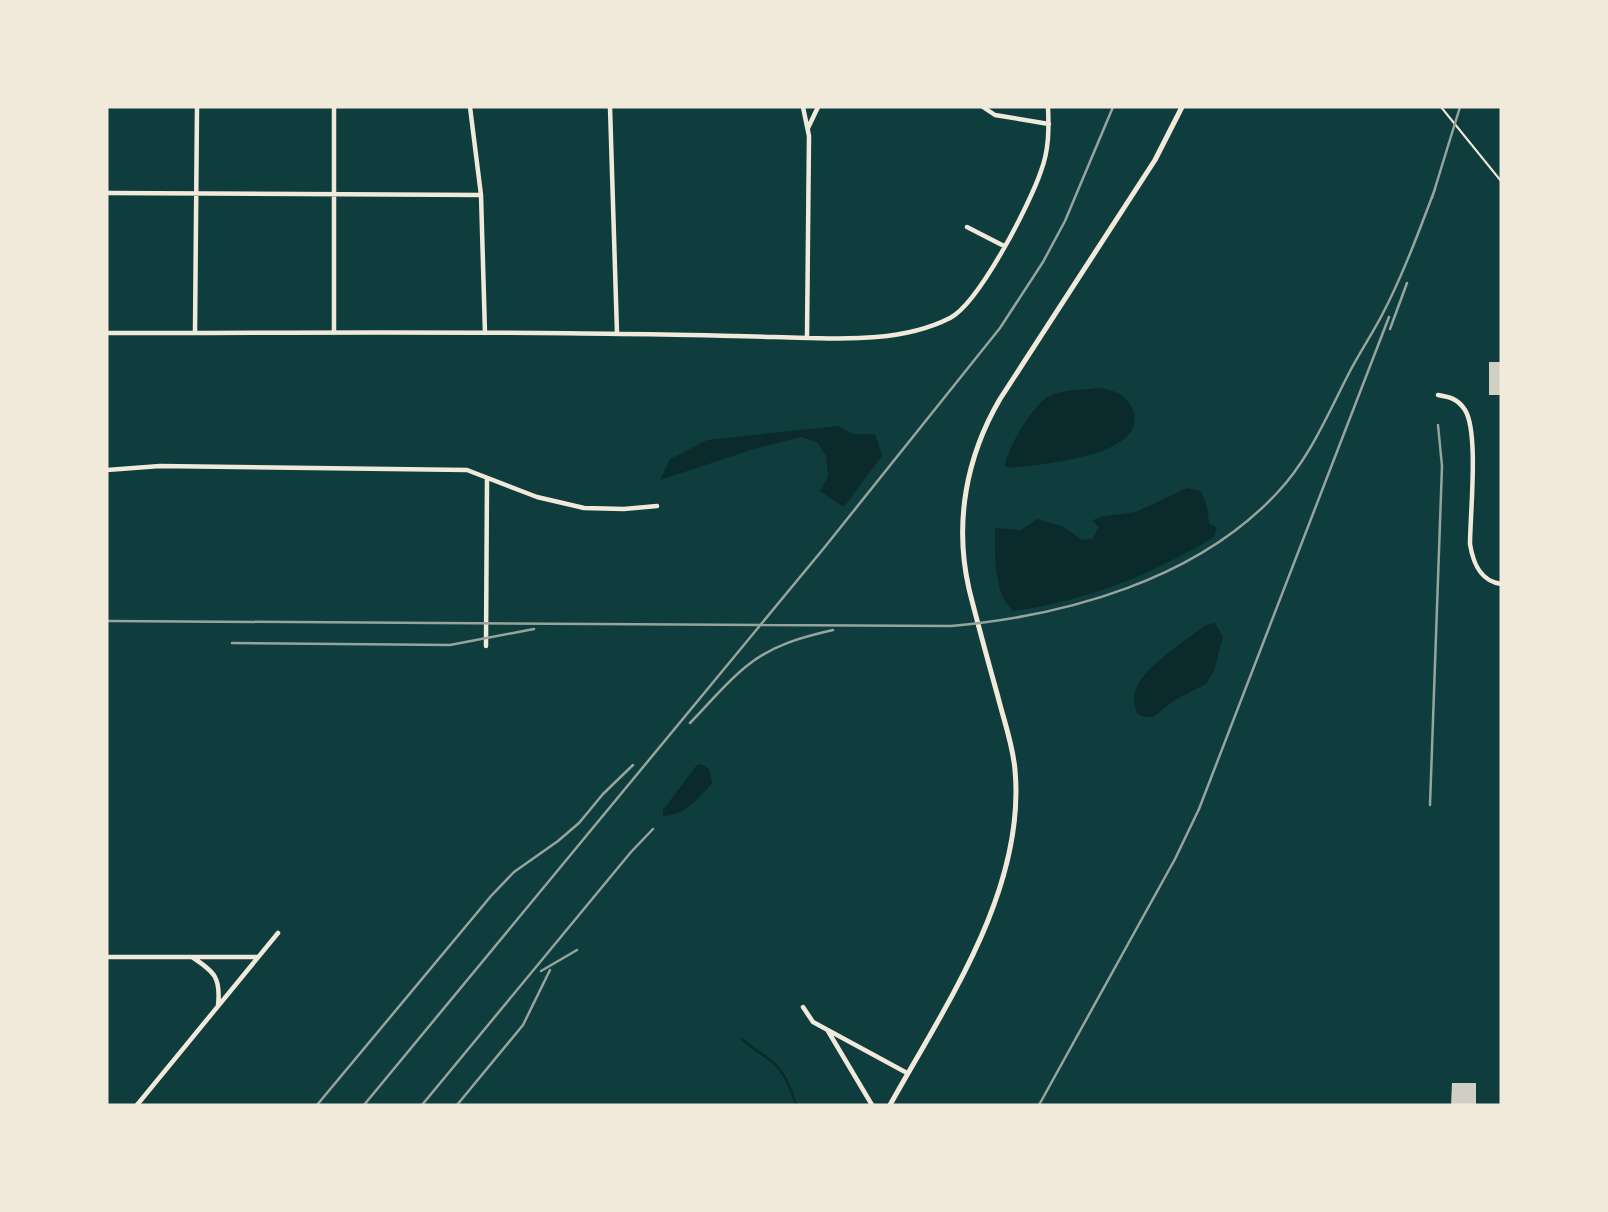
<svg xmlns="http://www.w3.org/2000/svg" width="1608" height="1212" font-family="Commissioner,sans-serif">
  <style>
    .water { fill: #0a2a2b }
    .lines { fill: none; stroke-linecap: round; stroke-linejoin: round }
    .stream { stroke: #0a2a2b; stroke-width: 2.5 }
    .building { fill: #cfcfc3 }
    .service { stroke: #f1e9da; stroke-width: 2 }
    .minor { stroke: #f1e9da; stroke-width: 4.5 }
    .tertiary { stroke: #f1e9da; stroke-width: 5 }
    .rail { stroke: #97a49c; stroke-width: 2.5 }
  </style>
  <rect width="100%" height="100%" fill="#0f3d3e"/>
  <path class="water" d="M1097,388C1111,389 1126,394 1132,408C1154,456 1038,465 1009,468L1005,466C1006,450 1033,405 1048,397C1062,389 1082,390 1097,388Z
    M838,426L854,434H875L882,456L844,507L820,491L828,476L826,456L817,442L801,437L754,449L660,480L670,459L707,440Z
    M1187,488L1201,491L1207,506L1209,523L1217,528L1214,537C1152,575 1085,601 1013,611C993,592 995,554 995,528L1021,530L1037,519L1062,526L1082,540L1092,539L1099,527L1092,521L1099,517L1136,512Z
    M1215,623L1223,637L1214,671L1206,684L1175,700L1153,717H1144L1137,714C1135,707 1133,700 1135,692C1141,668 1186,640 1206,625Z
    M701,764L709,769L712,783C699,798 684,816 663,816V810L696,766Z"/>
  <g class="lines">
    <path class="stream" d="M742,1039C751,1048 760,1052 770,1060C784,1070 791,1089 796,1105"/>
  </g>
  <path class="building" d="M1489,362H1501V395H1489Z
    M1452,1083H1476V1105H1451Z"/>
  <g class="lines">
    <path class="service" d="M1441,107L1501,181"/>
    <path class="minor" d="M470,107L481,195L485,333
      M610,107L617,333
      M803,107L809,136L807,337
      M983,107L995,115L1049,124
      M808,128L818,107
      M107,193L481,195
      M967,227L1004,246
      M107,333C278,333 449,331 620,334C671,334 722,336 773,337C830,338 897,345 950,318C979,303 1030,204 1041,171C1049,150 1049,129 1048,107
      M195,333L197,107
      M334,333V107
      M1438,395C1450,397 1458,399 1465,410C1479,432 1470,515 1470,544C1473,563 1480,581 1501,584
      M107,470L160,466L467,470L537,497L584,508L624,509L657,506
      M486,646L487,478
      M107,957H258
      M192,957C215,972 221,978 218,1006
      M803,1007L813,1022L907,1073
      M828,1031L872,1105
      M137,1105L278,933"/>
    <path class="tertiary" d="M890,1105C945,1006 1026,890 1015,770C1013,745 1004,721 998,697C988,661 978,625 969,589C954,523 966,457 1000,399L1155,160L1182,107"/>
    <path class="rail" d="M1432,198L1460,107
      M1390,329L1407,283
      M107,621L951,626C1065,616 1196,580 1277,493C1309,459 1327,416 1348,375C1358,355 1371,336 1382,315C1403,275 1419,231 1435,189
      M232,643L450,645L534,629
      M690,723C709,704 727,681 748,665C773,645 802,637 833,630
      M1430,805L1442,466L1438,425
      M541,971L577,950
      M317,1105L491,896L514,872L558,841L579,823L603,794L633,765
      M364,1105L824,548L1000,328L1043,262L1065,221L1113,107
      M422,1105L631,852L653,829
      M457,1105L523,1025L550,970
      M1039,1105L1175,859L1199,809L1389,317"/>
  </g>
  <rect width="1608" height="1212" fill="none" stroke="#f1e9da" stroke-width="217"/>
</svg>
